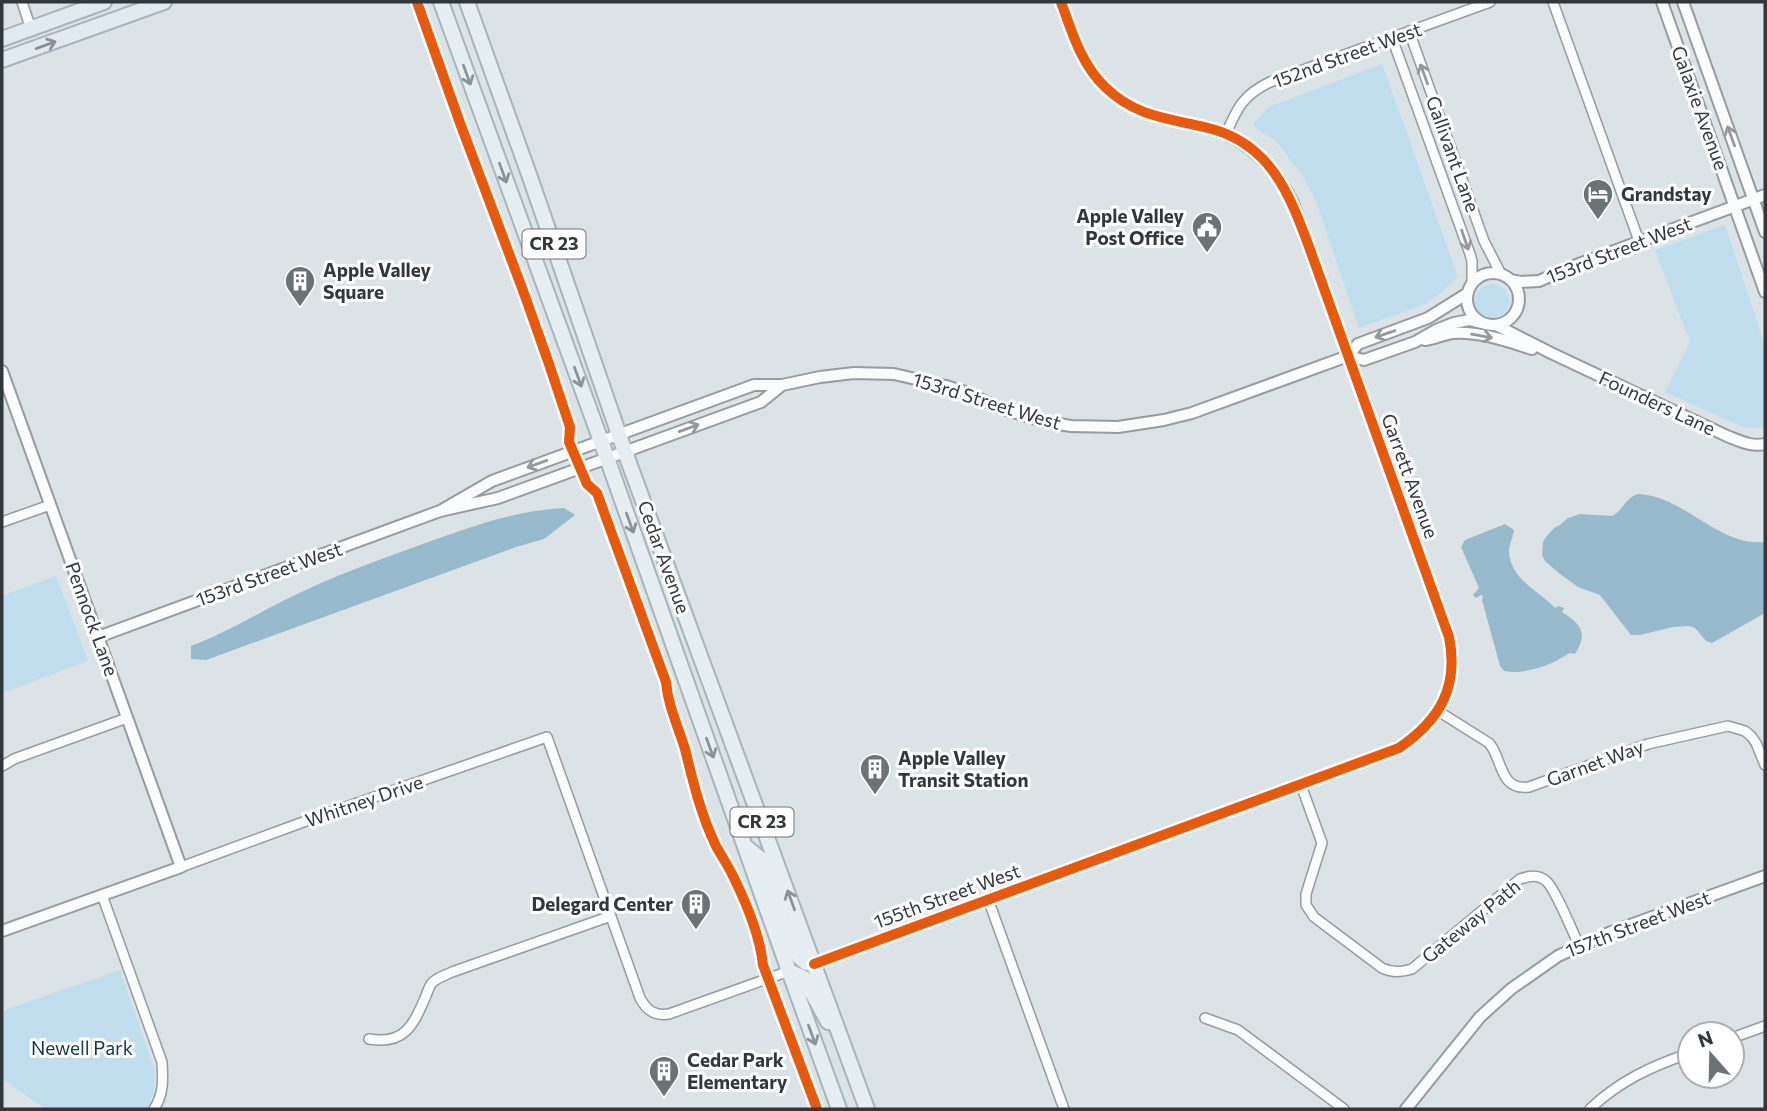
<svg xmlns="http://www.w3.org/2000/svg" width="1767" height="1111" font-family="Commissioner,sans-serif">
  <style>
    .green { fill: #c0deed }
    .water { fill: #98bacd }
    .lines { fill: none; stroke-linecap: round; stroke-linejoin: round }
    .minor-casing { stroke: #959b9e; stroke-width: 12 }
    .tertiary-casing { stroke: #959b9e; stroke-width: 14 }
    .primary-casing { stroke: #a7b5bc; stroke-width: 18 }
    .trunk-casing { stroke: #a7b5bc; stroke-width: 18 }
    .minor { stroke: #fafbfb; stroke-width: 9 }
    .tertiary { stroke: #fafbfb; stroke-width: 10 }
    .primary { stroke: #e7eef1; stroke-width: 14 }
    .trunk { stroke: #e1eaee; stroke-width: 14 }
    .cycleway-casing { stroke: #fff; stroke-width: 15 }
    .cycleway { stroke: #e8590c; stroke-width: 10 }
    .oneway { stroke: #899094 }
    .oneway2 { stroke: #96999a }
    .oneway3 { stroke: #8c9296 }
    .labels { text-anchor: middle; stroke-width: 6; stroke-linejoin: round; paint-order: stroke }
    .shield { fill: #fff; stroke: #6f7375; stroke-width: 2 }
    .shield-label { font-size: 18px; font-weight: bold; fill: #31373a }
    .street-label { font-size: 19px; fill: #31373a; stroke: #fff }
    .poi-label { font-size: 19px; font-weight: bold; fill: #31373a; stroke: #fff; text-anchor: start }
    .park-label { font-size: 19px; fill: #0f384a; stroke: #fff }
  </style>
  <rect width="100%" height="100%" fill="#dbe3e7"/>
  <path class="green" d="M1382,64L1458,277L1442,292L1425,304L1359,328L1316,201L1304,178L1276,141L1257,129L1253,124L1269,107Z
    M1725,225L1765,346V427L1757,428L1743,427L1665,392L1690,342L1655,250Z
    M1475 301a17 17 0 1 1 34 0a17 17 0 1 1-34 0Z
    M56,576L88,661L2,693V596Z
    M120,970L155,1072L154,1092L147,1109H46L2,1079V1011Z"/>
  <path class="water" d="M1639,494C1686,497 1719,547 1765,542V613L1712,643L1706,641L1695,628L1689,626L1673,627L1640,635H1631L1600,595L1578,587L1560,574L1545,561L1542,555L1543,542L1546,537L1554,528L1560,525L1568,518L1580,514L1612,516C1623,511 1626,496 1639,494Z
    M564,508L575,515L544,539L516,547L206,660L191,659V646C226,633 258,613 291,597C333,576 376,561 420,545C469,528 511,511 564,508Z
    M1505,524L1514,530C1513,538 1509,544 1509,552C1511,580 1539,591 1555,608L1558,606L1564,608L1562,612C1582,625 1588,633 1575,654L1570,653C1551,665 1526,675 1504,671L1500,666L1482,600L1483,596L1481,595L1476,598L1473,595L1479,588L1461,547L1465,540Z"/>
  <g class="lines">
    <g class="minor-casing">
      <path id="minor" d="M22,2L31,29
        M1553,2L1639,241
        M1409,31L1484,241L1501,274
        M1392,38L1470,254L1472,261V283
        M1226,134C1237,108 1243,95 1270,82L1490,2
        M2,522L50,505
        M1438,711L1489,743C1503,759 1499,791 1529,787L1648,744L1728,726L1745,731L1751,736L1756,743L1765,765
        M2,766L14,759L127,718
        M1301,785L1322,843L1306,894V905L1314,917L1382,968C1393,973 1401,972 1412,969L1520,879C1529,876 1538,874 1546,881C1555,888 1573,933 1579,945
        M181,867L306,821L547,737L640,998C647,1011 655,1016 669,1014L789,971
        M102,895L162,1062C163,1079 164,1094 154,1109
        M988,899L1064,1109
        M814,964L1386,753C1435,733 1460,689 1449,637L1348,356
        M1205,1018L1238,1030L1344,1109
        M1732,1038L1765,1026
        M369,1039C404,1045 413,1026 425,998C427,994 429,986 432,983C436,978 446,975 452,972L611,916
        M1590,1109C1619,1081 1652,1066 1690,1053"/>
    </g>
    <g class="tertiary-casing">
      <path id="tertiary" d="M1061,2C1072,32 1081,64 1105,87C1138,119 1171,118 1212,129C1249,140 1277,170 1293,203L1348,356
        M1662,2L1765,292
        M1683,2L1765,232
        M1467 299a26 26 0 1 1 52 0a26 26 0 1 1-52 0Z
        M1511,280L1521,282L1539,281L1579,264L1765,195
        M1496,325L1551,353L1727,436C1740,441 1751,447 1765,444
        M1425,340C1434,339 1444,334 1453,333C1479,331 1507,341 1532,349
        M1348,356L1364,360L1415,342L1436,330L1454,323L1469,320L1481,323
        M2,371L181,867L2,931
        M440,511L492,481L754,385H782L820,377L854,373L894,374L946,386L965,392L1000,408L1046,422L1071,426L1118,427L1164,420L1192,413L1348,356L1358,344L1428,318L1468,293
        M98,637L440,511L498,498L761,402L782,385
        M1406,1109L1480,1017L1511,989L1558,956L1611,932L1765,876"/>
    </g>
    <g class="primary-casing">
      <path id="primary" d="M441,2L601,441L789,971L839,1109
        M467,2L531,180L625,452L867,1109
        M746,847L761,859L782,919L799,957L806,963L814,964
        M789,971L804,978L828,1022"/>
    </g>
    <g class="trunk-casing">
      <path id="trunk" d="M2,39L104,2
        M2,60L164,2"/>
    </g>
    <use href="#minor" class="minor"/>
    <use href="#tertiary" class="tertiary"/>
    <use href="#primary" class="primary"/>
    <use href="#trunk" class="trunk"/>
    <g class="cycleway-casing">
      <path id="cycleway" d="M417,2L460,123L525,296L549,364L570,427L569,442L587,484L597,493L666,682C668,706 678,726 685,749C693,782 701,815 716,846C721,855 727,864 732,874C745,900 760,936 763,965L817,1109
        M814,964L1399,748C1440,720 1459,687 1449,637L1308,244C1289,193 1270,145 1212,129C1171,118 1138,119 1105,87C1081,64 1072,32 1061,2"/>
    </g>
    <use href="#cycleway" class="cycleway"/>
  </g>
  <defs><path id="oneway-shaft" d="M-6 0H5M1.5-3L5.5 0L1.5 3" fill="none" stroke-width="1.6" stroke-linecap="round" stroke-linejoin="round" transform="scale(1.75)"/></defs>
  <use class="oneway" href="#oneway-shaft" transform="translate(46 45) rotate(-20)"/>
  <g class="oneway2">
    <use href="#oneway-shaft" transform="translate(1424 74) rotate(-110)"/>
    <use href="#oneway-shaft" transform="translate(1731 136) rotate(-110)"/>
    <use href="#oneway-shaft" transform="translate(1465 240) rotate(71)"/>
    <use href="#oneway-shaft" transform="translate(1385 334) rotate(161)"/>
    <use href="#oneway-shaft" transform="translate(1482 336) rotate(10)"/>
    <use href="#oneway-shaft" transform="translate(689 428) rotate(-20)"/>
    <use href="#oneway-shaft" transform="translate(537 464) rotate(160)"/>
  </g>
  <g class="oneway3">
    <use href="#oneway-shaft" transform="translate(467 75) rotate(70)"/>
    <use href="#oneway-shaft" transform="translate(503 173) rotate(70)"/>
    <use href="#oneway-shaft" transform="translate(578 377) rotate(70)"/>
    <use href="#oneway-shaft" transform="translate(630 523) rotate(70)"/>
    <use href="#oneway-shaft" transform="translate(710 748) rotate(70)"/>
    <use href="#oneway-shaft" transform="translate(791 900) rotate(-110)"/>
    <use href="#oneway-shaft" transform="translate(812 1035) rotate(70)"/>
  </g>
  <defs>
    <g id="hotel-pin" transform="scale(1.575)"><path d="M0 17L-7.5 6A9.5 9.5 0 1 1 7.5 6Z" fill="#6c7377" stroke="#fff"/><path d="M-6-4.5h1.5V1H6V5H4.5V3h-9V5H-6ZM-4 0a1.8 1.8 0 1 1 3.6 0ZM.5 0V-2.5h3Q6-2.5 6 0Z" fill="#fff"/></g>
    <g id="civic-pin" transform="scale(1.575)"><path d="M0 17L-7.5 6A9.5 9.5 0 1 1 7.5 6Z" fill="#6c7377" stroke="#fff"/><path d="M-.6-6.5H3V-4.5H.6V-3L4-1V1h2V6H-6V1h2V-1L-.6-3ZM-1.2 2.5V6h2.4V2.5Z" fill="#fff"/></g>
    <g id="building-pin" transform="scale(1.575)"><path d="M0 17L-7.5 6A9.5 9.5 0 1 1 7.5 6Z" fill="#6c7377" stroke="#fff"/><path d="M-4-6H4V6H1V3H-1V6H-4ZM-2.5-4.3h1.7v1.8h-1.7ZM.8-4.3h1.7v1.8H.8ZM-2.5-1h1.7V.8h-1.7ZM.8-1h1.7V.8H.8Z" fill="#fff"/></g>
  </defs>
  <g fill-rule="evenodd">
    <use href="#hotel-pin" x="1598" y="194"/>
    <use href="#civic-pin" x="1207" y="227"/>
    <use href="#building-pin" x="300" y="281"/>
    <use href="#building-pin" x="875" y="769"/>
    <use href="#building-pin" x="696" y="904"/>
    <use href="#building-pin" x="664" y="1071"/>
  </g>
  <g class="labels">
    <g class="shield">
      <rect x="522.5" y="229.5" width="63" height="29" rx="5"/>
      <rect x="730.5" y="807.5" width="63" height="29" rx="5"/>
    </g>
    <g class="shield-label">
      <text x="554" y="250">CR 23</text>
      <text x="762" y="828">CR 23</text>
    </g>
    <g class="street-label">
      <text transform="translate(1347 55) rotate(-20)" y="7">152nd Street West</text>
      <text transform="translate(1700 108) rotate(70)" y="7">Galaxie Avenue</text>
      <text transform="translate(1453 154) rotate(70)" y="7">Gallivant Lane</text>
      <text transform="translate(1619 250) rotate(-21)" y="7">153rd Street West</text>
      <text transform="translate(987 401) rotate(17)" y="7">153rd Street West</text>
      <text transform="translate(1657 403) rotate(25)" y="7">Founders Lane</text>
      <text transform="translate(1410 476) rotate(70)" y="7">Garrett Avenue</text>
      <text transform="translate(664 557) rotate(70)" y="7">Cedar Avenue</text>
      <text transform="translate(269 574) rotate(-20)" y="7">153rd Street West</text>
      <text transform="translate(92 619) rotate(70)" y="7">Pennock Lane</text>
      <text transform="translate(1595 763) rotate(-20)" y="7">Garnet Way</text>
      <text transform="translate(364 801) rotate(-19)" y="7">Whitney Drive</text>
      <text transform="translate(947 896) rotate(-20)" y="7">155th Street West</text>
      <text transform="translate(1471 921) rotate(-39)" y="7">Gateway Path</text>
      <text transform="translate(1638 924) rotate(-21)" y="7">157th Street West</text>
    </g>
    <g class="poi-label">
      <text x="1621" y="201">Grandstay</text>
      <text x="1184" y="223" text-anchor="end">Apple Valley<tspan x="1184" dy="22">Post Office</tspan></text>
      <text x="323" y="277">Apple Valley<tspan x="323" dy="22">Square</tspan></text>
      <text x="898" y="765">Apple Valley<tspan x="898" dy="22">Transit Station</tspan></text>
      <text x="673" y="911" text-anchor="end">Delegard Center</text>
      <text x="687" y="1067">Cedar Park<tspan x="687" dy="22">Elementary</tspan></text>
    </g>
    <g class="park-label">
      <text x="82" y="1055">Newell Park</text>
    </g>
  </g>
  <rect width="1767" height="1111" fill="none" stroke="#31373a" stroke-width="7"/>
  <g transform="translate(1711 1055) rotate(340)"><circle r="33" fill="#ffffff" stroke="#adafb0" stroke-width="2"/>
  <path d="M0-5L12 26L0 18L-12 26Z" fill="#6c7377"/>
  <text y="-10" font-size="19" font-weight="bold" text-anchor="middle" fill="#31373a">N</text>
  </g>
</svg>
